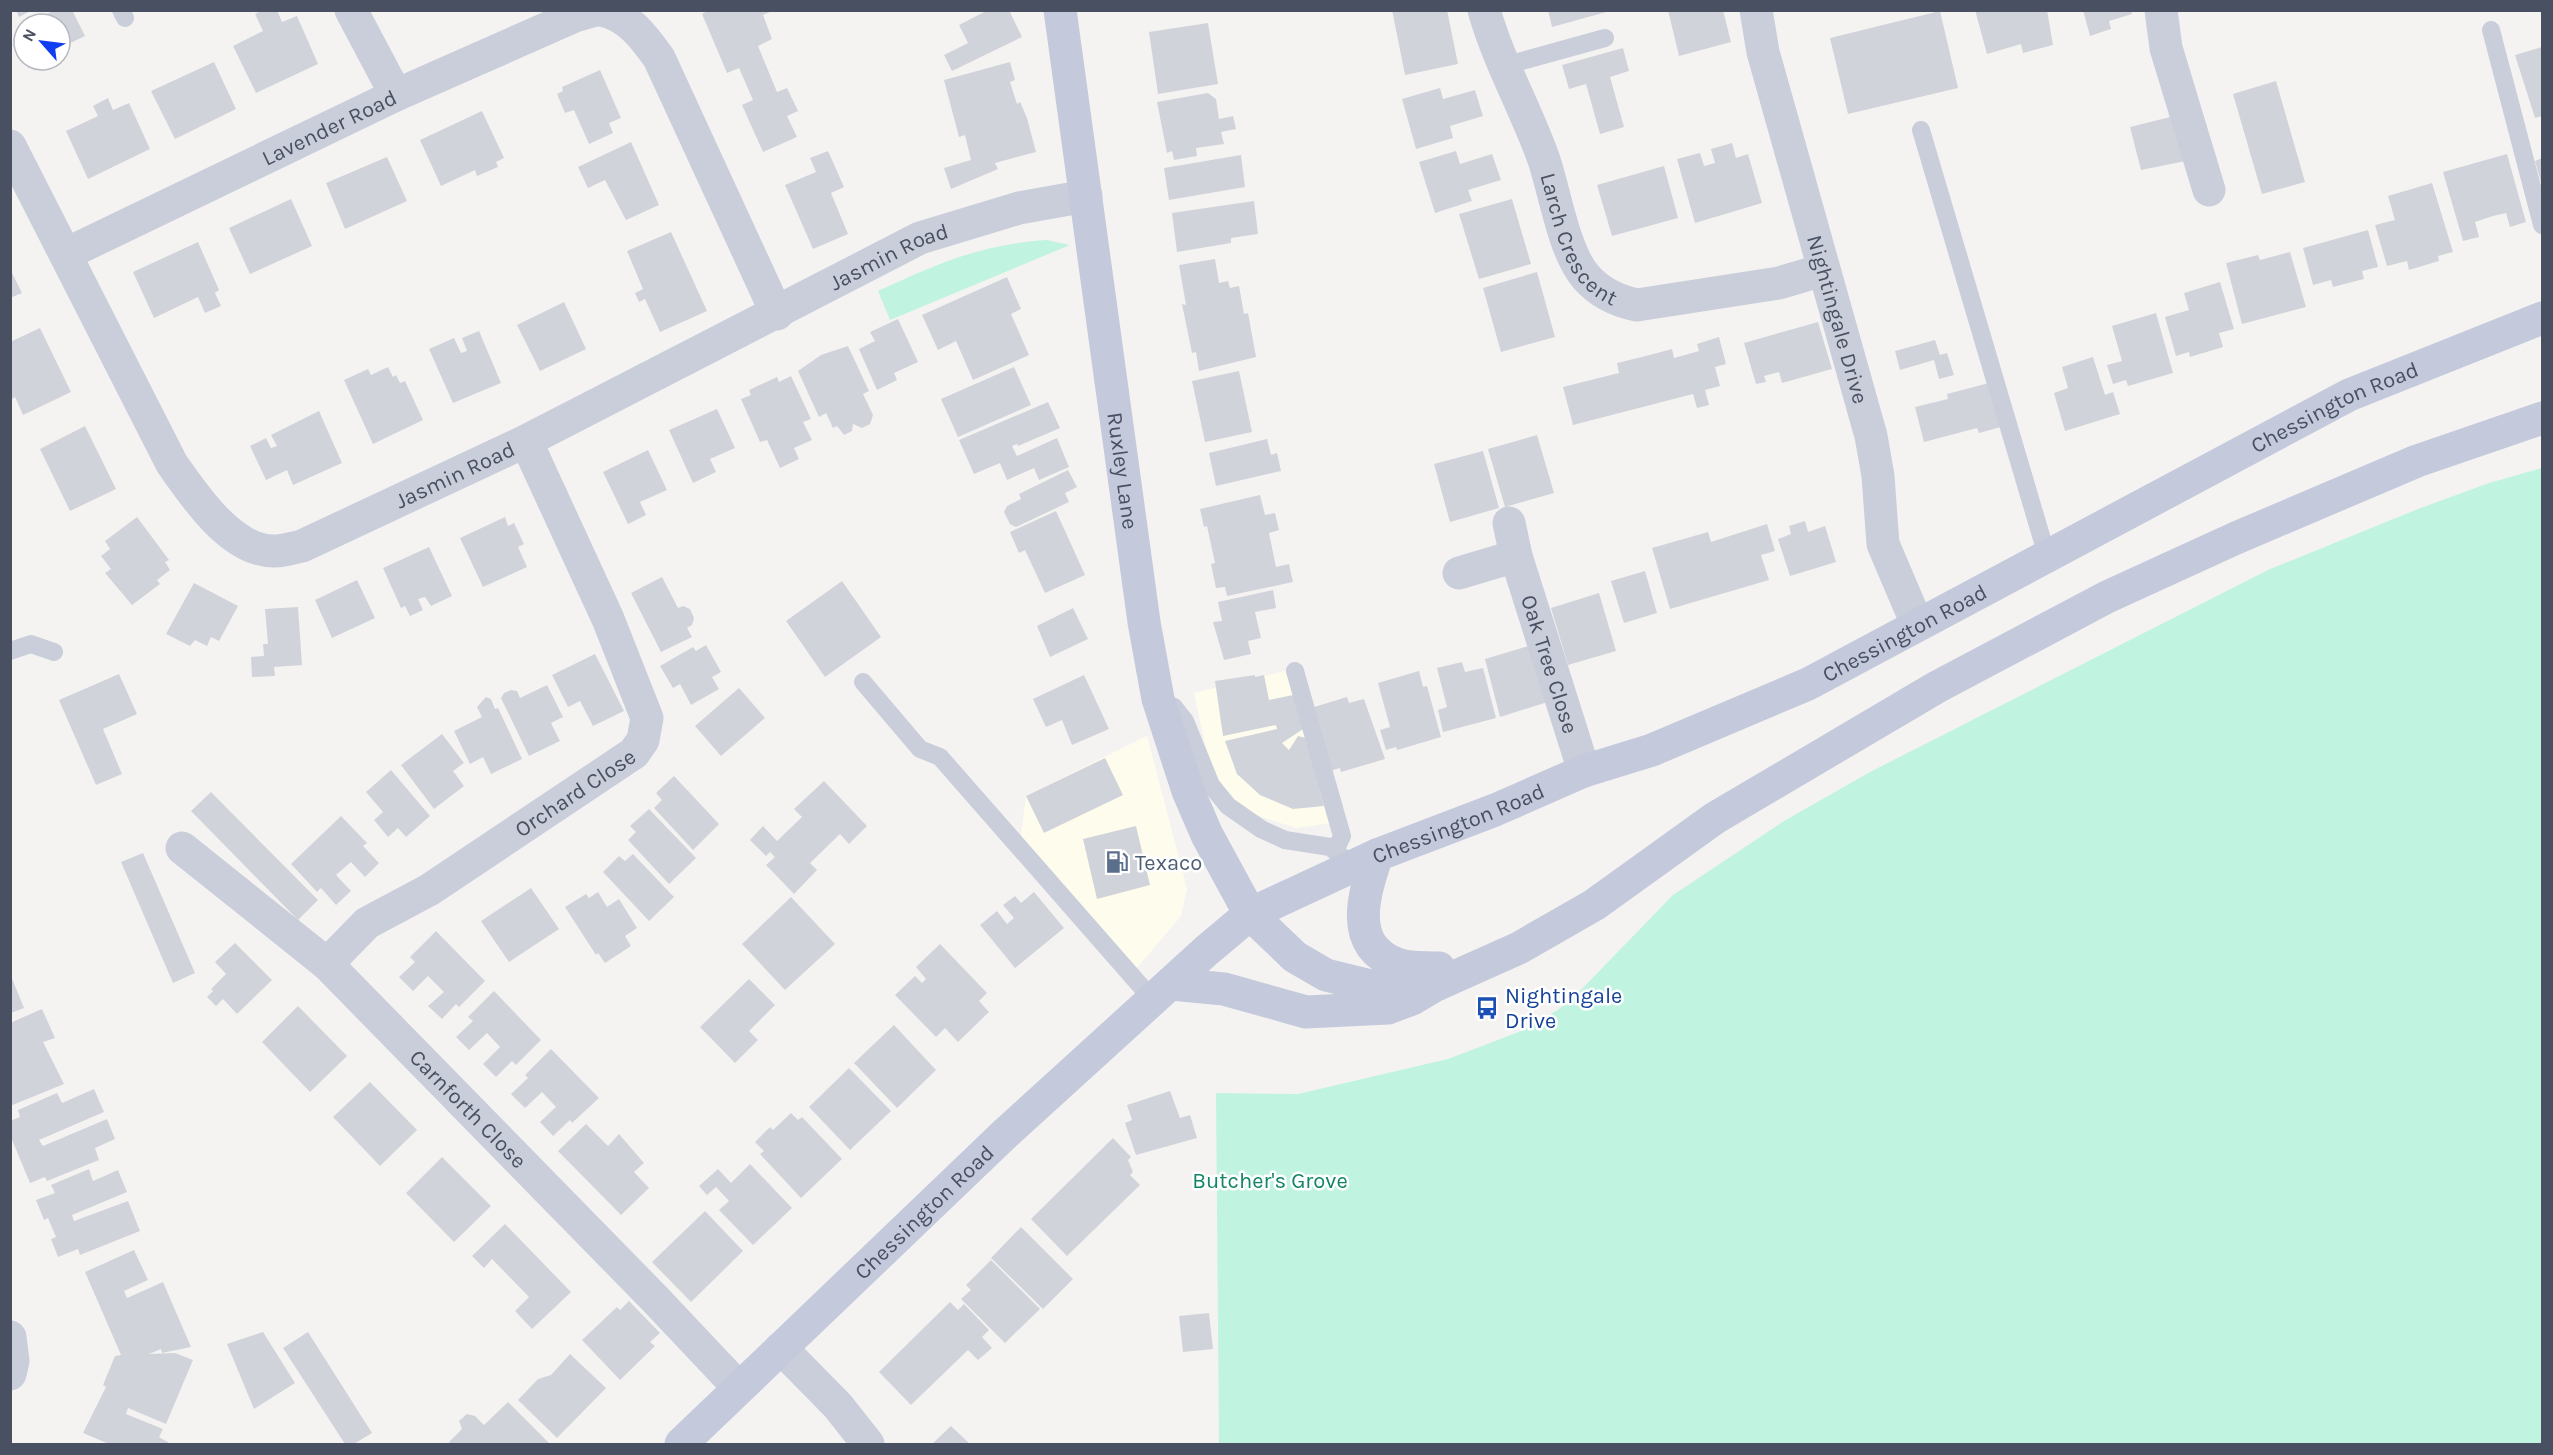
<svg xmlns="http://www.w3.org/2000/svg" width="2553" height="1455" font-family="Karla,sans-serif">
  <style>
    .commercial { fill: #fefded }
    .green { fill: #c0f3e0 }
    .building { fill: #d1d3da }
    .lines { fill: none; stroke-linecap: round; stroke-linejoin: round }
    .lane { stroke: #c9ceda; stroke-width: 18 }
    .street { stroke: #c9ceda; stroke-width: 33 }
    .secondary { stroke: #c4cadc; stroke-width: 33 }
    .labels { text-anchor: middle; stroke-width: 5; stroke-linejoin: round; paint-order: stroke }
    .street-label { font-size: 22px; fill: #485062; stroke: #fff }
    .service-label { font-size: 22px; fill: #4e5e75; stroke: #fff; text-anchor: start }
    .transit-label { font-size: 22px; fill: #164399; stroke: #fff; text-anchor: start }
    .park-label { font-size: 22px; fill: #118566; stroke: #fff }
  </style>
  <rect width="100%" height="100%" fill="#f5f3f2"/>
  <path class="commercial" d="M1286,671L1332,823L1296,828L1241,810L1219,789L1209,762L1194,693Z
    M1147,736L1187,889L1181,916L1129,977L1019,851L1026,796Z"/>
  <path class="green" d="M1047,240L1070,245L890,320L878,291C937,264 981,244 1047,240Z
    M2542,468V1444H1219L1216,1093L1298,1094L1448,1059L1524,1030L1559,1009L1577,994L1673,895L1784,821L1870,772L2268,570L2418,509L2489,483Z"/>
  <path class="building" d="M16,10H32L19,17Z
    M55,10H72L85,36L60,48V24H26Z
    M263,10H277L282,22L297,16L318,64L256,93L233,46L263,31L255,14Z
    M709,10H774L763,15L772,39L758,46L777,92L787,88L798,111L787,116L797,137L763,152L742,105L753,100L739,68L727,73L702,14Z
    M988,10H1009L1022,37L952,71L944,55L968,43L959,25Z
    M1392,10H1447L1458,64L1405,75Z
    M1548,10H1610V11L1552,27Z
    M1668,10H1723L1731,42L1679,56Z
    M1975,10H2047L2053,45L2023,53L2021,44L1987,54Z
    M2083,10H2131L2132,14L2109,21L2111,29L2090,36Z
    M1940,11L1958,88L1848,114L1830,38Z
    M1208,23L1218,84L1158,94L1149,32Z
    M2542,47V116L2535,118L2515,55Z
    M1623,48L1629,71L1610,77L1624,127L1600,134L1586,84L1569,89L1562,65Z
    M214,62L236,109L175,139L151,91Z
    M1010,62L1015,80L1010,82L1017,104L1020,102L1027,118L1036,152L995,163L998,169L951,189L944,168L971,160L965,135L959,137L944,80Z
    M600,70L621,118L609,123L613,133L589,144L574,110L565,113L557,94L563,91L562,87Z
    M2276,81L2305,182L2262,194L2233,94Z
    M1440,88L1443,99L1475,90L1483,116L1450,126L1453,138L1416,149L1402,99Z
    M1208,93L1216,99L1219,119L1233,116L1236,129L1221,132L1224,144L1196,148L1197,156L1174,160L1172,151L1167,153L1157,102Z
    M108,98L113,110L129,103L150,149L88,179L66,131L98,116L93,106Z
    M482,111L504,158L496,162L498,167L477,176L475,170L441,186L420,140Z
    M2174,116L2186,161L2141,170L2130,127Z
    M631,142L659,205L626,220L605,180L588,188L578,167Z
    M1732,143L1736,158L1748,154L1762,203L1695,223L1677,159L1700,153L1704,166L1715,163L1711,149Z
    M828,151L844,187L831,193L848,234L813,249L785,185L816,172L810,158Z
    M1456,151L1460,164L1492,154L1501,180L1468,190L1472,201L1435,213L1419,162Z
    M2507,154L2526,222L2510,227L2506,213L2493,216L2475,222L2479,237L2463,241L2443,172Z
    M1241,155L1245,187L1169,200L1164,168Z
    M387,157L407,201L345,229L326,183Z
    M2542,158V186L2535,161Z
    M1664,166L1678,218L1612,236L1597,185Z
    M2432,183L2453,252L2438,256L2439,261L2409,270L2407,261L2387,266L2375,225L2395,220L2388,196Z
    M291,199L312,246L250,274L229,228Z
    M1512,199L1531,264L1479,279L1459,214Z
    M1254,201L1258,234L1231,238V243L1177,252L1172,213Z
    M2368,230L2378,267L2362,271L2364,279L2333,287L2331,280L2313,285L2303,248Z
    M671,232L707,311L660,332L645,299L639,302L635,293L643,289L627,251Z
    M198,242L219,290L215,293L221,306L205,313L198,297L154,318L133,272Z
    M2290,252L2306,307L2242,324L2226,263L2258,255L2260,260Z
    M1215,259L1219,283L1228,281L1230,288L1239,286L1244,314L1248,313L1256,357L1199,371L1196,352L1192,353L1182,304L1186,305L1179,265Z
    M10,269L22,293L10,298Z
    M1537,272L1555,337L1501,352L1483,288Z
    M1007,277L1021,309L1011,314L1029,355L973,380L956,341L938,350L922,315Z
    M2220,282L2234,329L2219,333L2223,347L2190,357L2189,352L2176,356L2165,317L2189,310L2184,293Z
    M564,302L586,349L540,371L517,325Z
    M2156,313L2173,373L2128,386L2126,380L2113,384L2107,365L2122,361L2112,326Z
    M898,319L918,362L894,373L897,380L877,390L859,349L875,341L870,332Z
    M1818,322L1832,369L1782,383L1779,372L1764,376L1766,382L1756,384L1744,343Z
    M40,328L71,392L23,415L15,397L10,400V342Z
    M479,331L501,383L453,403L429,349L454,338L461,353L467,351L462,338Z
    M1719,337L1726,364L1715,367L1720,386L1705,390L1709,405L1697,408L1693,394L1573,425L1563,387L1619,373L1617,363L1642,357L1672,349L1674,358L1699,351L1697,344Z
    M1935,340L1940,355L1947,353L1954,375L1939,379L1934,360L1900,370L1895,351Z
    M848,346L869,391L863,394L873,415L870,424L862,428L853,424L852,431L844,435L837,426L833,428L826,413L819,417L798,371L821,355Z
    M2093,357L2105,395L2113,392L2120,414L2065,431L2054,393L2068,388L2062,367Z
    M388,367L393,377L396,375L400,383L405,381L423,420L373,444L344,380L368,369L371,375Z
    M1014,367L1031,405L958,437L941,399Z
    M1239,371L1252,432L1205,442L1192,381Z
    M791,376L811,419L803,422L812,440L794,448L799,459L780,468L767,440L760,442L741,399L751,395L749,390L777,377L779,382Z
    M1989,383L2001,427L1979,433L1977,428L1924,442L1915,407L1948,399L1947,394Z
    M1048,402L1060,428L1018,446L1017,444L1012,446L1017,456L1057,438L1069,467L1039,480L1034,468L1007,480L1000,463L974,474L959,440Z
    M717,409L735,448L710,459L716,472L693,483L669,430Z
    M319,411L342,463L293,485L287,470L266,480L250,446L266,438L271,448L277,446L271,435Z
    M85,426L116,489L70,511L40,449Z
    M1537,435L1554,493L1505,507L1488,449Z
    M1267,439L1271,455L1277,453L1281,471L1216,486L1209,453Z
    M648,450L667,490L640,502L646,515L628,524L603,472Z
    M1483,451L1499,508L1450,522L1434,464Z
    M1068,470L1077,487L1065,493L1069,502L1016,527L1010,524L1004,512L1007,506L1021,499L1019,494Z
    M1260,495L1265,515L1275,513L1279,530L1269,533L1276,567L1289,564L1293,582L1227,596L1225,587L1216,588L1211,564L1215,563L1207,526L1204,527L1200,509Z
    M1056,511L1085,575L1045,593L1025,550L1019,553L1010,532Z
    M137,517L169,560L165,562L170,570L157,580L160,584L132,605L105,573L111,569L101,556L110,549L105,541Z
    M505,517L508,526L514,523L524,544L518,547L527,567L483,587L460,538Z
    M1805,521L1808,532L1825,526L1836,562L1790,576L1778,539L1791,534L1789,526Z
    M1767,524L1775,551L1761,555L1769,580L1670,609L1652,548L1708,532L1711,542Z
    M429,547L452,596L431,606L425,597L418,599L423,610L410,616L405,606L401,608L383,568Z
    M1645,571L1657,613L1624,623L1611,581Z
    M662,577L678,608L683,606L690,609L694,618L692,625L687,628L692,637L661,652L631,593Z
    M357,580L375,618L332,638L315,600Z
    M842,581L881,637L825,677L786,621Z
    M194,583L238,606L219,641L211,637L207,646L195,640L190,646L166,634Z
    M1273,590L1276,608L1255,612L1261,638L1248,641L1251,654L1224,660L1213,622L1222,621L1218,602Z
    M1599,593L1616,651L1568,665L1551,608Z
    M298,607L302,665L274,667L275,676L252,677L251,657L264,656L263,644H268L265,609Z
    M1073,608L1088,639L1050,657L1037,626Z
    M1535,644L1551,701L1500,717L1485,659Z
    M706,645L721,672L712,677L719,689L691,705L680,684L673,688L660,666L693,647L696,651Z
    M595,654L624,711L593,726L580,701L568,707L552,675Z
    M1462,662L1465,672L1483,668L1496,718L1443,732L1438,710L1447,707L1437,668Z
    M1419,671L1423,687L1427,686L1441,737L1397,750L1396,747L1386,750L1380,730L1390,727L1378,683Z
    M119,674L137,714L103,729L122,774L96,785L59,700Z
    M1084,675L1109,729L1072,745L1062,720L1046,727L1033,699Z
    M1255,675V677L1264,675L1269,700L1293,695L1303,729L1282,743L1289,750L1298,736L1306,738L1324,806L1293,809L1260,795L1237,774L1225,741L1277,729L1276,725L1223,736L1215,681Z
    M547,685L563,717L551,723L560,741L529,756L501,698L504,693L511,690L517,691L520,698Z
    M739,688L765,718L721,756L695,726Z
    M486,697L491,699L495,709L498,708L522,759L491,774L483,757L470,764L454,731L482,717L477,707Z
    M1347,697L1349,703L1364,699L1385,759L1341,772L1340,768L1330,771L1311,708Z
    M442,734L464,763L453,771L464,786L434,809L401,765Z
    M1105,758L1123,795L1044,833L1026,796Z
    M391,770L430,816L406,837L398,828L388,837L374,820L383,812L366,792Z
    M674,776L719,824L693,850L654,808L662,800L656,793Z
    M824,781L867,826L849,844L840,834L810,863L817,870L794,894L766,865L775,857L770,852L766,856L750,840L763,826L777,841L802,817L794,809Z
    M211,792L318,900L298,920L191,811Z
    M649,809L696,858L669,884L628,840L636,832L630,826Z
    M341,816L367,843L363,846L379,863L365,877L351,862L336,875L351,891L336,905L321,888L317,892L291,864Z
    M1136,826L1150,885L1097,899L1083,839Z
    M143,853L195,973L173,983L121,862Z
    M633,854L674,897L649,921L603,872L619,856L625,861Z
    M531,888L559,929L509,962L481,921Z
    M598,892L607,907L619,899L637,928L625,936L631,946L605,963L598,953L596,955L565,907L586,894L589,898Z
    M1034,892L1064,928L1015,968L980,925L997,911L1007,924L1014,918L1003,905L1015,896L1021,903Z
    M791,897L835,944L785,990L742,944Z
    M436,931L485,981L459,1007L456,1004L442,1019L428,1006L444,992L428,976L413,991L399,977L415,962L410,957Z
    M235,943L272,980L237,1014L223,999L216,1006L207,997L213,991L211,989L226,974L215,962Z
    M940,944L987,993L979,1001L989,1012L958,1042L945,1028L936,1037L895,995L915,976L922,983L926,979L916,967Z
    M11,976L24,1008L11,1013Z
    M749,979L775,1005L749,1031L758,1040L735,1063L700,1027Z
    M494,991L541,1040L516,1065L512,1061L496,1077L483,1064L500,1047L487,1033L469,1050L456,1037L473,1021L468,1017Z
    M298,1006L347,1056L310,1092L262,1042Z
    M42,1009L55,1038L43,1042L64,1084L10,1106V1023Z
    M894,1025L936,1070L897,1108L854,1063Z
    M551,1049L599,1098L572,1123L570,1120L553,1136L540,1122L556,1107L542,1092L525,1108L511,1094L528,1078L525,1075Z
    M849,1068L891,1111L850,1150L809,1107Z
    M370,1082L417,1130L380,1166L333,1117Z
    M94,1089L104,1112L39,1140L43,1146L107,1119L115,1139L95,1148L99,1160L47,1181L45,1177L30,1183L10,1135V1121L20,1117L18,1110L57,1093L62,1103Z
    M1170,1091L1180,1118L1190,1115L1197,1138L1136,1155L1125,1123L1132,1120L1127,1105Z
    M791,1113L798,1120L802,1117L842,1159L801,1198L760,1154L764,1151L755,1142L770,1127L773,1130Z
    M586,1124L608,1146L619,1134L644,1163L634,1172L649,1188L621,1215L558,1151Z
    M1113,1138L1131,1157L1128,1160L1133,1172L1130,1175L1140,1185L1067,1256L1031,1219Z
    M442,1157L491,1206L454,1242L406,1193Z
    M750,1164L792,1208L753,1245L719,1210L729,1201L716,1187L707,1195L699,1186L718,1169L731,1183Z
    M89,1169L93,1181L118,1170L127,1192L72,1215L74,1221L128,1201L140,1231L80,1255L78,1249L58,1257L51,1239L56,1237L48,1218L44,1220L36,1200L55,1193L51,1185Z
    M705,1211L743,1251L691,1302L652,1262Z
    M505,1224L571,1292L532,1329L515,1311L529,1297L492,1259L484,1268L472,1256Z
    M1021,1227L1073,1279L1043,1309L991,1258Z
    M134,1250L148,1280L124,1291L127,1298L163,1282L191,1347L162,1353L161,1349L149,1354L175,1353L193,1360L166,1424L128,1408L126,1414L163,1429L159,1437L171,1444H109L83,1433L106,1387L103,1385L115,1356L121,1355L85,1272Z
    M991,1260L1040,1309L1005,1343L961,1299L971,1290L966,1285Z
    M629,1301L660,1333L650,1342L655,1346L620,1380L582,1340L617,1307L620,1310Z
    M950,1302L958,1310L964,1304L989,1330L982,1337L992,1348L978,1360L968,1350L911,1405L879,1372Z
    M1209,1313L1213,1349L1183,1352L1179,1316Z
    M263,1332L295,1383L254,1409L227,1344Z
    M308,1332L372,1433L354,1444H345L283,1348Z
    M570,1354L606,1388L557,1438L518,1400L538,1379L551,1375Z
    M508,1402L550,1444H451L449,1442L462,1429L459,1421L467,1414L475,1416L484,1425Z
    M951,1426L970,1444H932Z"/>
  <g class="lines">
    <path class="lane" d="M121,10L125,18
      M2491,30L2542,225
      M1504,66L1605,38
      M1921,130L2047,556
      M10,651L31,644L54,652
      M1295,671L1342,836L1335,851
      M863,682L920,749L940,757L1153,1000
      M1163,702L1174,707L1185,721L1211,785L1228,806L1261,829L1285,840L1330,847L1353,866"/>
    <g class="street">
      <path d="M351,10L396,95"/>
      <path d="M601,10C628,15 644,37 659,58L777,314"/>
      <path id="s1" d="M1484,10C1499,63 1526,109 1544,160C1555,193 1564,252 1586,277C1600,293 1617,301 1637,305L1779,283L1823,270"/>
      <path id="s2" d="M1756,10L1763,52L1871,436L1878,476L1883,544L1917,624"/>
      <path d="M2161,10L2166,48L2209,190"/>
      <path id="s3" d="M10,146L172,464C194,495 231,552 275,551C283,551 293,548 302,546L526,441L920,238L1019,208L1086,196"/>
      <path id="s4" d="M66,254L396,95L575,16L596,10"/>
      <path id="s5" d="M1509,523L1516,556L1584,771"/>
      <path d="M1459,573L1516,556"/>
      <path id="s6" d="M182,848L327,964L655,1299L739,1388"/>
      <path id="s7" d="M327,964L367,923L429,890L634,753L643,740L647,718L608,619L526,441"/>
      <path d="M10,1337L13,1361L10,1374"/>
      <path d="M781,1348L838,1406L868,1444"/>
    </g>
    <g class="secondary">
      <path id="s8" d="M1060,10L1144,622L1158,699L1188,791L1207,835L1250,914L1295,957L1326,975L1371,986H1418"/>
      <path d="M1377,855C1364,894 1347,945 1397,964C1409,969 1427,967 1439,968"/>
      <path d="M1171,984L1224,989L1306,1012L1388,1008L1412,999L1434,986L1519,948L1594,905L1715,818L1937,687L2107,597L2236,538L2417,461L2542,418"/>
      <path id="s9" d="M681,1444L1007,1132L1206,951L1250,914L1377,855L1495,810L1584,771L1652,750L1808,684L2349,395L2542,318"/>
    </g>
  </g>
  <defs>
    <g id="fuel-bare" transform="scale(1.8)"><path d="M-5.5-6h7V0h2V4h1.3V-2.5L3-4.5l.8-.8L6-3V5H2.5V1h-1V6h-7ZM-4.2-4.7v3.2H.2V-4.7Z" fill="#5c6f8a" stroke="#fff" stroke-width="2.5" paint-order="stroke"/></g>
    <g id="bus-bare" transform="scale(1.8)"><path d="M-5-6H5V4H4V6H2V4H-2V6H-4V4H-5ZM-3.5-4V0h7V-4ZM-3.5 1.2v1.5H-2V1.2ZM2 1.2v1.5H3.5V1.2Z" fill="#1a4fb4" stroke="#fff" stroke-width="2.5" paint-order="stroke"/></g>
  </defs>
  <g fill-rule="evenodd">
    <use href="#fuel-bare" x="1117" y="862"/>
    <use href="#bus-bare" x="1487" y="1008"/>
  </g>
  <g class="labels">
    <g class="street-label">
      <text dy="8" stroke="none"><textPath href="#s4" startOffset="292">Lavender Road</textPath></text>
      <text dy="8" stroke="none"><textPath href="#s1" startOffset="250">Larch Crescent</textPath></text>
      <text dy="8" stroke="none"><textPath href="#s3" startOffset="1179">Jasmin Road</textPath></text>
      <text dy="8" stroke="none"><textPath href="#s2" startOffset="320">Nightingale Drive</textPath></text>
      <text dy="8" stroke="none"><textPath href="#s9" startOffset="1977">Chessington Road</textPath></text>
      <text dy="8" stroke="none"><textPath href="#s8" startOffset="465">Ruxley Lane</textPath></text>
      <text dy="8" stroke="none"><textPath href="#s3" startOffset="693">Jasmin Road</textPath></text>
      <text dy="8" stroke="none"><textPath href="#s9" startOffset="1491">Chessington Road</textPath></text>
      <text dy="8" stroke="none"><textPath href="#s5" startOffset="147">Oak Tree Close</textPath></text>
      <text dy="8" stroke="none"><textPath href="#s7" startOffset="303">Orchard Close</textPath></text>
      <text dy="8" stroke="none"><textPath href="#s9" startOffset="1005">Chessington Road</textPath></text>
      <text dy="8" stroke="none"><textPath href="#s6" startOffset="388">Carnforth Close</textPath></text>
      <text dy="8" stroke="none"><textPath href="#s9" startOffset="336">Chessington Road</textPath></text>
    </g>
    <g class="service-label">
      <text x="1135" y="870">Texaco</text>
    </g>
    <g class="transit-label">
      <text x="1505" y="1003">Nightingale<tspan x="1505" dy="25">Drive</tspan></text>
    </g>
    <g class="park-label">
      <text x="1270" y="1188">Butcher's Grove</text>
    </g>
  </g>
  <rect width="2553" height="1455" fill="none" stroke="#485062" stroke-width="24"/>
  <g transform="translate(42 42) rotate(298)"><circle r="28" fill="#ffffff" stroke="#b6b9c0" stroke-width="1.5"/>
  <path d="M0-4.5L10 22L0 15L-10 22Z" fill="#0f3df2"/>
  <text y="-9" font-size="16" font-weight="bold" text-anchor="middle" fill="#485062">N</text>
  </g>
</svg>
